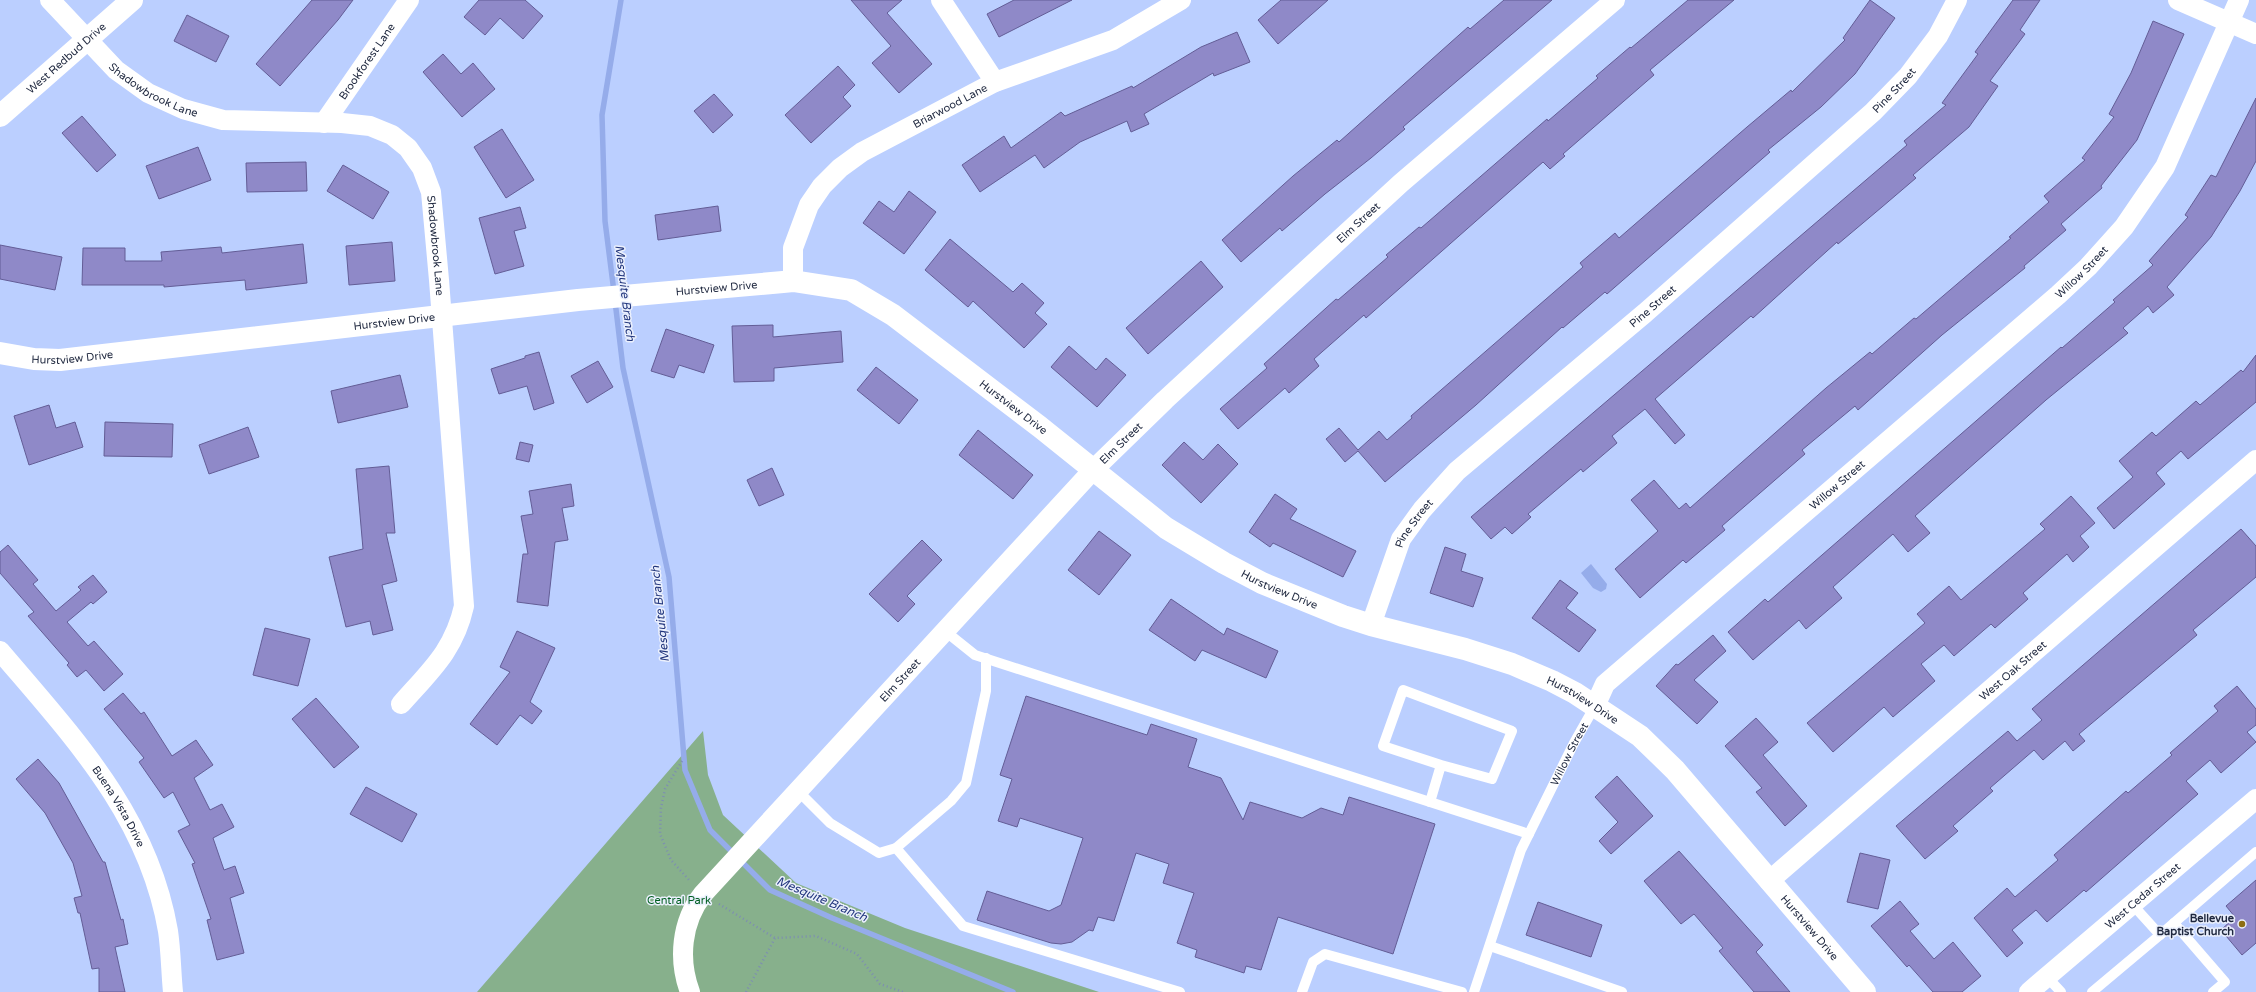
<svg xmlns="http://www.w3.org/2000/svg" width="2256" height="992" font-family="'Varela Round',sans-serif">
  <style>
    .green { fill: #87b08c }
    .water { fill: #95acea }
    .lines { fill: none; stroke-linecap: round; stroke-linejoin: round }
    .stream { stroke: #95acea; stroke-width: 5.5 }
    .building { fill: #8f89c8; stroke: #635d96 }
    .path { stroke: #7d8db3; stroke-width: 2.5; stroke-dasharray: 1 3; stroke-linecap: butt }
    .lane { stroke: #fff; stroke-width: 10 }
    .street { stroke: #fff; stroke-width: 20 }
    .secondary { stroke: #fff; stroke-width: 22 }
    .poi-dot { fill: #8d6e12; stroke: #ebf0fd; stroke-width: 1.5 }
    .labels { text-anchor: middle; stroke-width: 3; stroke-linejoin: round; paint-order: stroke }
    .street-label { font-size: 11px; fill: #1e273e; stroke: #ebf0fd }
    .park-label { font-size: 11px; fill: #005f21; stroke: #ebf0fd }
    .poi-label { font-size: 11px; font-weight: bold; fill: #1e273e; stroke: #ebf0fd; text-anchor: end }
    .water-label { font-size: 12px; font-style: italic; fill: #22367d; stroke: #ebf0fd }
  </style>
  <rect width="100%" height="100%" fill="#bbcfff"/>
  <path class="green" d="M703,731L708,775L723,815L796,883L905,928L1099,992H477Z"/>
  <path class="water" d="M1591,564L1607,584L1606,589L1601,592L1593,588L1581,573Z"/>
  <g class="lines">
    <path class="stream" d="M614,292L605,221L602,115L621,0
      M615,301L623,368L669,577L685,770L710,830L770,890L832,918L1013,992"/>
  </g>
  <path class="building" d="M312,0H353L338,20L280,86L256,64Z
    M479,0H525L543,16L523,39L500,18L485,35L464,17Z
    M851,0H902L887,13L932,64L899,93L872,63L891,46Z
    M1014,0H1072L999,37L987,14Z
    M1281,0H1328L1278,44L1258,20Z
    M1504,0H1552L1403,127L1405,129L1371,158L1325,194L1282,231L1280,228L1241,262L1222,240L1293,176L1337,140L1339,142L1468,27L1470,29Z
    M1688,0H1734L1650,70L1654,75L1563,154L1565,156L1550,169L1543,162L1366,318L1364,315L1314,359L1319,366L1289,393L1285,388L1238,429L1220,409L1267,368L1264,364L1336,299L1338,300L1388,257L1386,255L1419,227L1421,228L1547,119L1548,121L1598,78L1596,76L1630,47L1631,48Z
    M1870,0L1895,18L1855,74L1821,107L1768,150L1770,152L1607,294L1605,292L1563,328L1562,327L1476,405L1385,482L1358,451L1345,462L1326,439L1339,428L1358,450L1379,431L1387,440L1412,418L1411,416L1583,267L1580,263L1615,233L1619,238L1747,127L1791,90L1792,92L1845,40L1843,38Z
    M2013,0H2040L2020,30L2025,34L1990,81L1998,86L1969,127L1913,175L1916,178L1882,207L1838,244L1837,242L1753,318L1751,316L1655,399L1685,435L1675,444L1645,409L1612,436L1617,443L1583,472L1581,469L1528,514L1531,517L1512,534L1505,527L1491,539L1471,517L1907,145L1904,141L1946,105L1942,103L1978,54L1975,52Z
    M187,15L229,36L216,62L174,41Z
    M2153,21L2184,34L2137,140L2101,186L2102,188L2061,224L2066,230L2024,266L2025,268L1942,335L1858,410L1855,406L1802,450L1805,454L1722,526L1725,530L1686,563L1683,560L1640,598L1615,569L1658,531L1631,500L1654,480L1679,509L1686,503L1690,508L1826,388L1870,352L1872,354L1914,318L1916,319L2011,238L2009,237L2049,202L2044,196L2085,160L2082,158L2114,117L2109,114L2131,73Z
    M1237,32L1250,62L1214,76L1213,73L1144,114L1149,124L1131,132L1127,121L1080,142L1044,168L1035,155L980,192L962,165L1004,136L1011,148L1061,112L1065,116L1132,86L1133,88L1201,47Z
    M443,54L461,74L473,63L495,89L462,117L423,72Z
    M838,66L855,85L843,97L851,106L811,143L785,115Z
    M714,94L733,115L713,133L694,111Z
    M2256,98V161L2240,191L2211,237L2167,287L2174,295L2153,313L2148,306L2123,328L2128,333L2046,400L1915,516L1930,533L1908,552L1893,534L1833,587L1842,598L1806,629L1799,620L1753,660L1728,632L1765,599L1768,602L2061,347L2062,348L2115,302L2113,300L2153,265L2149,261L2188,217L2185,215L2211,175L2216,177Z
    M82,116L116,155L97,172L62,133Z
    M502,129L534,180L506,198L474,147Z
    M198,147L211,180L159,199L146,166Z
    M306,162L307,191L247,192L246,163Z
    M343,165L389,192L373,219L327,191Z
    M909,191L936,212L904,254L863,223L879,201L894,212Z
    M718,206L721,231L658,240L655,215Z
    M520,207L526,228L514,231L524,266L495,274L479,218Z
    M950,239L1013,292L1022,283L1044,303L1035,313L1047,324L1024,348L973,301L968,307L925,270Z
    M392,242L395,281L349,285L346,246Z
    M303,244L307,283L246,290L245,280L164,287V285H82L83,248H125V261H162L161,252L221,247L222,253Z
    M0,245L62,257L55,290L0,279Z
    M1201,261L1223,287L1148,354L1126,328Z
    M773,325V337L841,331L843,362L774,368V381L734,382L732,326Z
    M666,329L714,345L704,373L679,365L674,378L651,371Z
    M1069,346L1096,370L1106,358L1126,375L1097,407L1051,367Z
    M539,352L554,403L534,410L527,386L499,394L491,369L525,358V356Z
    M2256,355V402L2188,459L2181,451L2156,473L2165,484L2114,529L2097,508L2133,477L2119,461L2152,432L2156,436L2196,401L2200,405L2241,370L2243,372Z
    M598,361L613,387L587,403L571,376Z
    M876,367L918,400L899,424L857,390Z
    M400,375L408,407L338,423L331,391Z
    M49,405L56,428L75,422L83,447L29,465L14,416Z
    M105,422L173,424L172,457L104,456Z
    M248,427L259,457L209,474L199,445Z
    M978,430L1033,475L1013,499L959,455Z
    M520,442L533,445L529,462L516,459Z
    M1184,442L1203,460L1218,444L1238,464L1201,503L1162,465Z
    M389,466L395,533H386L397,581L382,585L393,630L373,635L370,621L346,627L329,557L363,549L356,469Z
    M772,468L784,495L759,506L747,480Z
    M571,484L574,506L562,508L568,540L555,542L548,606L517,602L523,554H528L521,516L533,514L529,491Z
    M1275,494L1297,509L1290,519L1356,551L1343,577L1273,543L1270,547L1249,532Z
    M2071,496L2095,523L2080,536L2089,547L2073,562L2067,554L2023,593L2028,599L1995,628L1991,624L1954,656L1944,645L1921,664L1935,681L1893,717L1884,707L1833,752L1807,723L1925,623L1917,614L1949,586L1961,600L2045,529L2040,524Z
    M2241,529L2256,546V577L2193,630L2197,635L2079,734L2085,741L2073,751L2065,741L2043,760L2034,750L1990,788L1993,791L1953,826L1958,831L1925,859L1896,826L2008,731L2017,741L2042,720L2032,709Z
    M1099,531L1131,555L1099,595L1068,570Z
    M922,540L942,560L907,596L915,604L898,622L869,594Z
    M8,545L38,580L33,584L56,611L81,590L78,587L93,575L107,592L93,604L91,602L67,622L88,646L94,641L123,674L104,691L86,670L77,677L67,665L69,663L28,616L34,612L0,573V552Z
    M1445,547L1466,554L1461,571L1483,578L1473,607L1430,593Z
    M1560,580L1578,593L1566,608L1596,630L1579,652L1532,618Z
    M1171,599L1224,635L1227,628L1278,651L1266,678L1202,650L1195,661L1149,630Z
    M265,628L310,639L298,686L253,675Z
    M517,631L555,648L530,702L542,711L532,724L520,715L497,745L470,724L510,672L500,667Z
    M1713,635L1726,651L1694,680L1718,702L1697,724L1656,686L1676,664L1678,665Z
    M2237,686L2256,709V725L2247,732L2256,742L2221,773L2210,760L2186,781L2198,794L2086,892L2084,890L2047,922L2036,910L2012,930L2023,943L2007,957L1974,918L2007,888L2015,897L2058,860L2054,855L2126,791L2128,793L2172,755L2170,753L2218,711L2214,706Z
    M123,693L141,714L144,712L172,756L196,740L213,765L194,778L210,810L222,804L234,827L213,838L224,870L235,866L244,893L230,898L244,953L217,960L207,920L211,919L192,864L195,863L178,831L190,825L173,792L164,798L139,762L144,758L104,709Z
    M1026,696L1147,735L1151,724L1197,739L1188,767L1221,778L1243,820L1250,802L1302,818L1321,808L1343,815L1349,797L1435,824L1393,954L1278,917L1261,970L1246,966L1244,973L1195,957L1197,950L1177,943L1194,893L1163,883L1169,864L1136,853L1114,921L1098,917L1093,931L1089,930L1072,942L1061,944L1051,943L977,920L987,891L1049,911L1061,905L1083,838L1020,818L1017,827L998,821L1012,779L1000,775Z
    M316,698L359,747L334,768L292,719Z
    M1756,718L1778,742L1763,755L1807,806L1785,826L1756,792L1762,788L1725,746Z
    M38,759L59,783L103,862H105L121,920L123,919L128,944L115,947L125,992H99V968L92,969L80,913H78L74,898L82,896L73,863L45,813L16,779Z
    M1617,776L1653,816L1611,854L1599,841L1618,822L1595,797Z
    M366,787L417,814L402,842L350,814Z
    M1679,851L1763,945L1756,952L1790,992H1754L1719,951L1723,948L1694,914L1681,924L1644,881Z
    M1860,853L1890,860L1878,909L1847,902Z
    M2256,880V943L2242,955L2221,930L2235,917L2226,906Z
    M1900,901L1919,924L1910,931L1934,959L1953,942L1981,976L1962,992H1933L1909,965L1907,967L1871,926Z
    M1538,902L1602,925L1591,957L1526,935Z"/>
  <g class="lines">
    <path class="path" d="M682,761L665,789L661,808L660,834L671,860L690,881
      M719,904L775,938
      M746,992L775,938L816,936L857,954L880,984L903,992"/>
    <g class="lane">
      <path d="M945,631L975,655L1529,834"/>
      <path d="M797,790L830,823L879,853L896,848L963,926L1180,992"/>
      <path d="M1430,802L1441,765L1492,779L1512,731L1403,690L1383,746L1441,765"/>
      <path d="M896,848L951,801L966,783L986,691V658"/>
      <path d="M2132,904L2160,935L2256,852"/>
      <path d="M2174,923L2225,982L2213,992"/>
      <path d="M1490,946L1622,992"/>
      <path d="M2047,977L2061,992"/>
      <path d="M1302,992L1313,962L1325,954L1462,992"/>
      <path id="s1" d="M1474,992L1521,850L1574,743L1595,706"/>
      <path d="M2092,992L2160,935"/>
    </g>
    <g class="street">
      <path id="s2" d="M50,0L116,70L148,93L183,109L223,120L342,123L370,126L392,135L408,148L422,168L431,192L439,280L464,606C454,651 430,671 401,704"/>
      <path d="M941,0L995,82"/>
      <path d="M2178,0L2256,34"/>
      <path id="s3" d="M324,123L409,0"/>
      <path id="s4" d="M793,281V248L809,205L822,186L840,168L862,152L995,82L1113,40L1181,0"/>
      <path id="s5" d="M1371,625L1401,539L1422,510L1457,471L1645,313L1873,112L1908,76L1938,36L1957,0"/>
      <path id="s6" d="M0,651C73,737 148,815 168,931C171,951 171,972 173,992"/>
      <path id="s7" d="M1595,706L1605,684L2058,295L2088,267L2124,227L2165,167L2239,0"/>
      <path id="s8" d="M1769,881L2256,460"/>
      <path id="s9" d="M690,992C678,960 681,922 703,894L1093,470L1165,400L1401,183L1615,0"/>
      <path id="s10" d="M2029,992L2256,799"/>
    </g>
    <g class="secondary">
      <path id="s11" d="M0,116L132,0"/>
      <path id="s12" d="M0,353L34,359L60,360L578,300L783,282L793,281L851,290L893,315L1040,427L1166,528L1224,563L1262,583L1343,616L1371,625L1465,649L1512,664L1552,681L1575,693L1640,736L1675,770L1865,992"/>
    </g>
  </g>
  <circle class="poi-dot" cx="2242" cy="924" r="4"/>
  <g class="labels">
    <g class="street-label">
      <text dy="4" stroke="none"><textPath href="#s11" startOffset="88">West Redbud Drive</textPath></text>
      <text dy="4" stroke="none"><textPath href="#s3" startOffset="75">Brookforest Lane</textPath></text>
      <text dy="4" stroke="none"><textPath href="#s2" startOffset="139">Shadowbrook Lane</textPath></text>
      <text dy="4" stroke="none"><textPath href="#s5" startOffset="759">Pine Street</textPath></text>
      <text dy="4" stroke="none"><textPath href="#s4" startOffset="254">Briarwood Lane</textPath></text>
      <text dy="4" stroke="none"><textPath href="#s9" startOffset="1042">Elm Street</textPath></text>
      <text dy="4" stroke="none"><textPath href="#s2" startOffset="511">Shadowbrook Lane</textPath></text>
      <text dy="4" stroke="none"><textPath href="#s7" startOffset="654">Willow Street</textPath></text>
      <text dy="4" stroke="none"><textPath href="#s12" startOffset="721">Hurstview Drive</textPath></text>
      <text dy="4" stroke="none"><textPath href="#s5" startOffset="435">Pine Street</textPath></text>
      <text dy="4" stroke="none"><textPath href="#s12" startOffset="397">Hurstview Drive</textPath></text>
      <text dy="4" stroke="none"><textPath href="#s12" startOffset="73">Hurstview Drive</textPath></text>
      <text dy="4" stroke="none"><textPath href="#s12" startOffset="1057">Hurstview Drive</textPath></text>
      <text dy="4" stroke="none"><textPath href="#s9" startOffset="718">Elm Street</textPath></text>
      <text dy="4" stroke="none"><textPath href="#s7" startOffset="330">Willow Street</textPath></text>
      <text dy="4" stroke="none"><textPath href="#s5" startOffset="111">Pine Street</textPath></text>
      <text dy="4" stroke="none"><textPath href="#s12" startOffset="1381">Hurstview Drive</textPath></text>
      <text dy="4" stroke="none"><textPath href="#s8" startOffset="322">West Oak Street</textPath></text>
      <text dy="4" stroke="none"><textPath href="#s9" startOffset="394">Elm Street</textPath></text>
      <text dy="4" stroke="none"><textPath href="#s12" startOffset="1705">Hurstview Drive</textPath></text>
      <text dy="4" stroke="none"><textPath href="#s1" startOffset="257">Willow Street</textPath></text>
      <text dy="4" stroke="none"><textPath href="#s6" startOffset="196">Buena Vista Drive</textPath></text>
      <text dy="4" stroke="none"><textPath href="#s10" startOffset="149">West Cedar Street</textPath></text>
      <text dy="4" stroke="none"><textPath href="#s12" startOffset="2029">Hurstview Drive</textPath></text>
    </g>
    <g class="park-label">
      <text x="679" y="904">Central Park</text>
    </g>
    <g class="poi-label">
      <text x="2234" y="922">Bellevue<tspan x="2234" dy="13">Baptist Church</tspan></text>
    </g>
    <g class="water-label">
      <text transform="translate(625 293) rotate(83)" y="4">Mesquite Branch</text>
      <text transform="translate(660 614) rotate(-96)" y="4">Mesquite Branch</text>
      <text transform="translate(822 899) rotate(23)" y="4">Mesquite Branch</text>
    </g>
  </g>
</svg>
